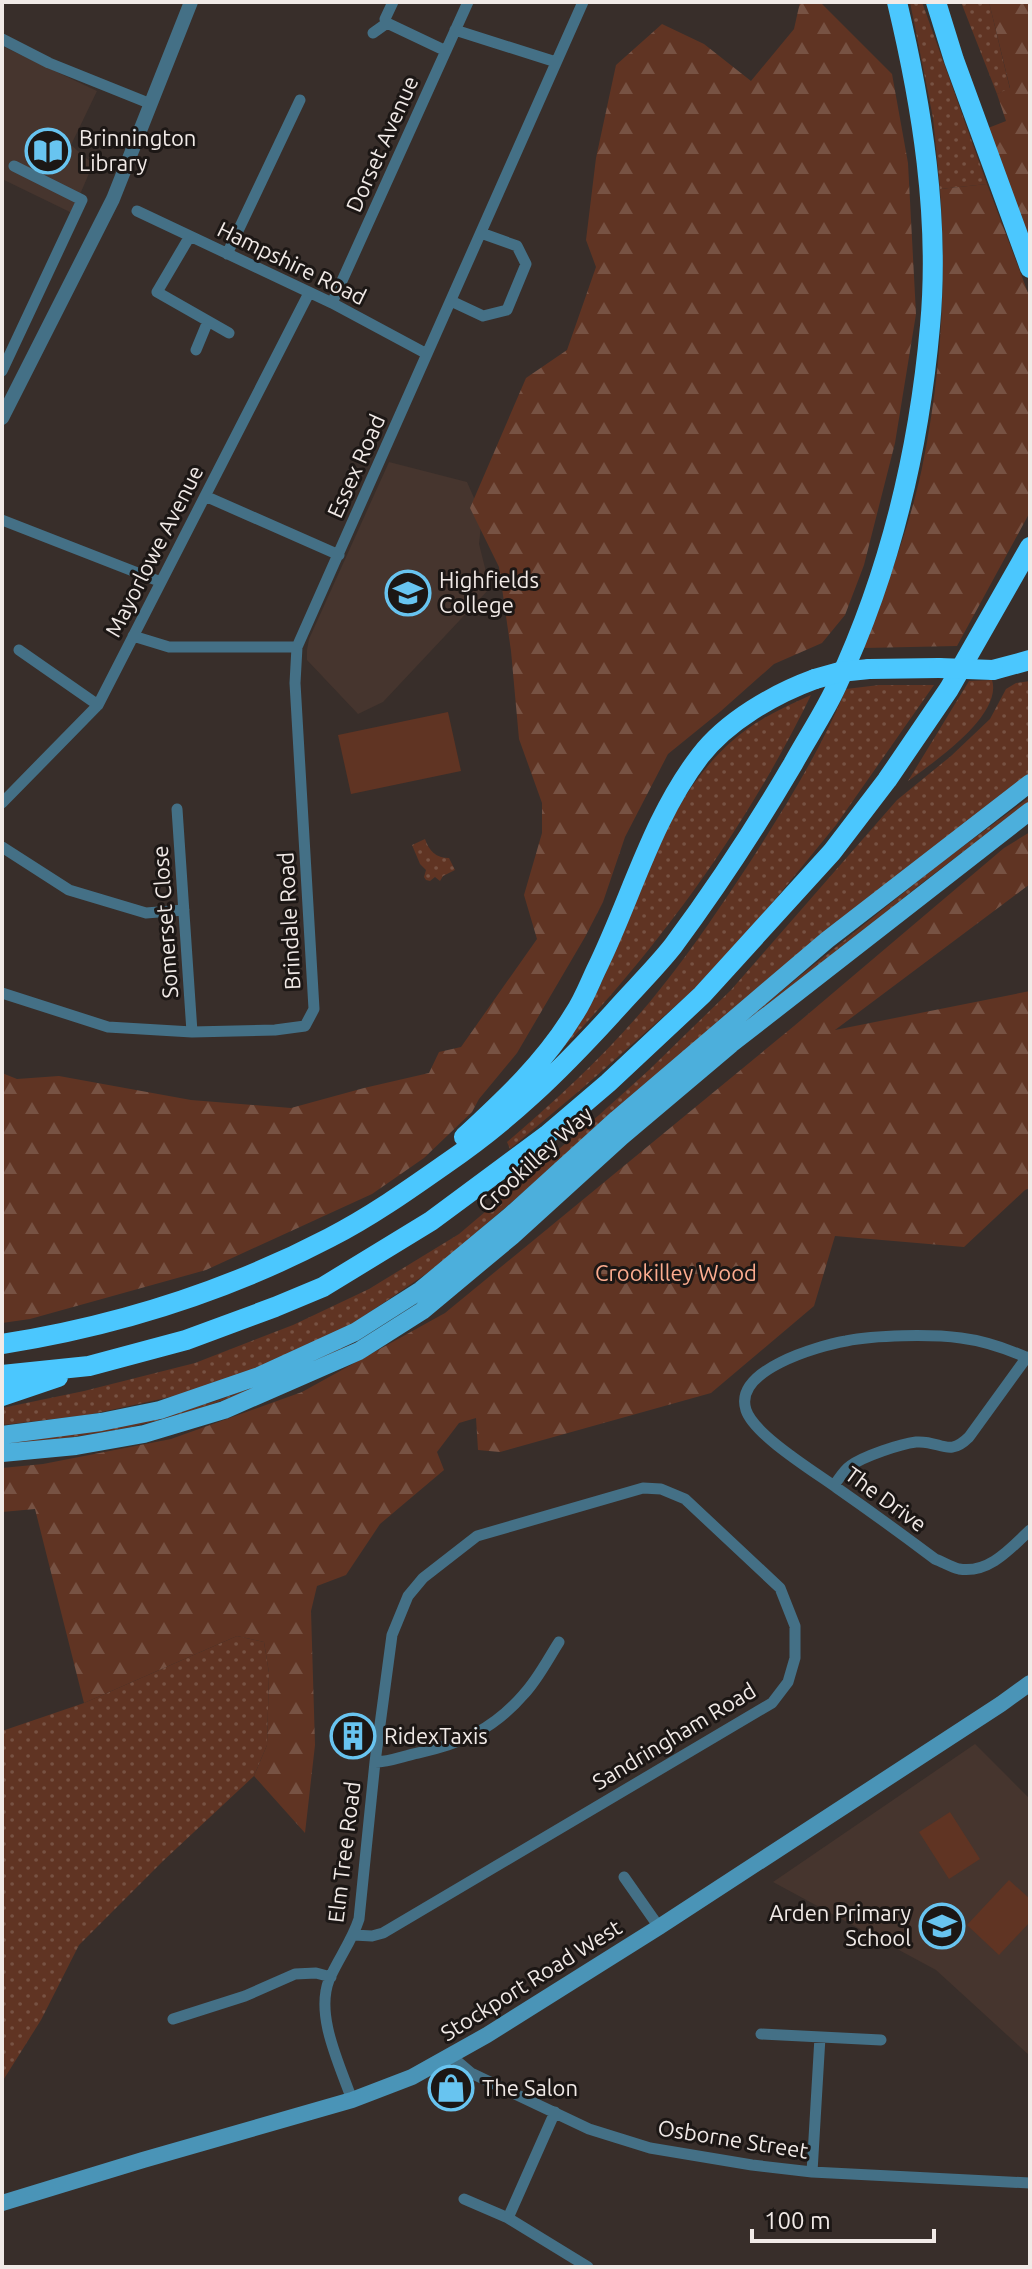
<svg xmlns="http://www.w3.org/2000/svg" width="1032" height="2269" font-family="Ubuntu,sans-serif">
  <style>
    .built { fill: #46352e }
    .green { fill: url(#green-dots) }
    .forest { fill: url(#forest-firs) }
    .pitch { fill: #603423 }
    .lines { fill: none; stroke-linecap: round; stroke-linejoin: round }
    .minor { stroke: #447086; stroke-width: 11 }
    .tertiary { stroke: #447086; stroke-width: 14 }
    .secondary { stroke: #4a94b7; stroke-width: 16 }
    .primary { stroke: #4cafdc; stroke-width: 18 }
    .motorway { stroke: #4bc7fe; stroke-width: 20 }
    .motorway-bridge { stroke: #4bc7fe; stroke-width: 20 }
    .labels { text-anchor: middle; stroke-width: 6; stroke-linejoin: round; paint-order: stroke }
    .poi-label { font-size: 22px; fill: #f1eae7; stroke: #1c1715; text-anchor: start }
    .street-label { font-size: 22px; fill: #f1eae7; stroke: #1c1715 }
    .park-label { font-size: 22px; fill: #fcac8f; stroke: #1c1715 }
  </style>
  <defs>
    <pattern id="green-dots" width="8" height="8" patternUnits="userSpaceOnUse" patternTransform="scale(2)"><rect width="8" height="8" fill="#603423"/><path d="M2 2h.1M6 6h.1" fill="none" stroke="#775243" stroke-width="1.8" stroke-linecap="round"/></pattern>
    <pattern id="forest-firs" width="22" height="20" patternUnits="userSpaceOnUse" patternTransform="scale(2)"><rect width="22" height="20" fill="#603423"/><path d="M5 1l3.5 6h-7zM16 11l3.5 6h-7z" fill="#775243"/></pattern>
  </defs>
  <rect width="100%" height="100%" fill="#382e2a"/>
  <path class="built" d="M2,46L97,91L71,145L93,164L72,213L2,179Z
    M389,462L467,482L482,516L479,544L490,588L383,702L358,714L307,660V650L309,639Z
    M975,1744L1030,1799V2056L936,1970L773,1882Z"/>
  <path class="green" d="M910,2H922L987,184L940,189L933,118Z
    M961,2H989L1010,89L997,94Z
    M992,680C1003,715 933,763 908,781L969,681Z
    M1030,681V777L605,1121L439,1265L354,1323L261,1368L202,1390L88,1415L2,1425V1408L84,1391L195,1363L293,1325L369,1289L459,1234L599,1115L649,1070L731,990L897,800L951,756L990,719L1006,689L1016,683Z
    M879,685H934L836,825L760,918L699,985L585,1086L510,1149L507,1142C562,1095 616,1045 661,988C694,947 723,903 752,859C787,804 821,749 846,689Z
    M811,695C748,825 661,945 561,1050C579,1024 595,999 607,970C642,891 665,800 732,741C755,720 783,708 811,695Z
    M1030,797V801L922,883L362,1338C290,1376 216,1408 135,1426C91,1436 46,1440 2,1445V1440L157,1418L216,1401L259,1385L356,1338L800,976L938,865Z
    M425,839C429,851 436,858 449,858L455,870L443,876L440,881L435,877L430,881L426,880L424,877L426,870L420,864L412,845Z
    M237,1636L264,1642L269,1673L267,1745L254,1776L163,1861L79,1945L41,2020L2,2082V1731L84,1703Z"/>
  <path class="forest" d="M800,2H820L892,74L908,163L916,314L895,443L864,565L845,615L822,643L774,664L721,711L668,754L625,837L603,902L585,937L517,1053L479,1099L472,1112L424,1158L372,1194L206,1270L30,1319L2,1323V1073L17,1079L59,1076L191,1100L291,1108L364,1088L429,1073L439,1052L461,1047L537,939L524,895L542,833V803L519,739L511,651L499,567L470,508L526,378L567,350L596,267L586,240L596,158L616,65L662,24L704,44L751,81L794,29Z
    M989,2H1030V247L983,130L1006,121L997,94L1010,88Z
    M987,184L1030,298V512L957,646L864,648C885,589 909,530 922,468C941,376 947,282 940,189Z
    M1030,832V884L835,1030L1030,991V1188L1025,1190L964,1247L835,1236L814,1306L711,1393L500,1452L478,1450L476,1418L459,1423L437,1452L444,1470L380,1524L346,1575L317,1586L311,1611L315,1745L305,1833L254,1776L267,1745L269,1673L264,1642L237,1636L84,1703L35,1509L2,1512V1468L43,1464L171,1439L302,1392L445,1313L794,1026L1004,848Z"/>
  <path class="pitch" d="M448,712L461,771L351,794L338,735Z
    M950,1812L980,1859L949,1879L919,1832Z
    M1009,1880L1030,1899V1922L999,1955L967,1925Z"/>
  <g class="lines">
    <path class="minor" d="M393,2L385,19L387,23L446,51
      M455,30L556,62
      M373,33L387,23
      M2,39L49,63L151,104
      M137,211L332,303L427,354
      M190,236L157,292L229,333
      M227,254L300,100
      M451,301L483,316L507,310L526,264L517,246L481,233
      M332,303L468,2
      M196,350L208,321
      M2,371L82,200L14,166
      M205,496L339,555
      M2,520L161,582
      M133,636L169,647H297
      M19,650L98,705
      M2,803L98,705L309,293
      M177,809L192,1032
      M2,847L69,890L146,913L184,910
      M2,993L108,1027L192,1032L275,1030L305,1026L314,1009L295,683L297,647L583,2
      M1030,1359C1008,1349 985,1341 961,1338C931,1334 875,1335 846,1341C818,1346 733,1370 746,1410C754,1435 815,1472 837,1488C870,1511 903,1535 935,1559C943,1562 951,1567 959,1569C989,1574 1011,1548 1030,1530
      M834,1485C839,1479 844,1470 850,1466C864,1456 900,1444 916,1442C941,1440 948,1458 969,1437L1027,1357
      M375,1762C390,1762 403,1756 418,1753C461,1744 494,1729 524,1694C538,1679 548,1659 559,1642
      M624,1877L659,1927
      M173,2019L245,1996L295,1974L316,1973L331,1977
      M761,2034L881,2040
      M451,2056L471,2073L589,2129L650,2148L752,2165L812,2172L1030,2183
      M352,2100C340,2065 315,2016 329,1980C338,1959 352,1941 359,1919L375,1762L392,1635L408,1596L423,1578L477,1536L643,1488L661,1489L685,1499L780,1588L795,1626V1658L788,1682L772,1703L383,1933L372,1936L354,1935
      M812,2172L820,2037
      M464,2199L508,2218L588,2267
      M508,2218L555,2112"/>
    <path class="tertiary" d="M2,418L113,199L191,2"/>
    <path class="secondary" d="M2,2203L143,2160L352,2100L412,2077L487,2035L659,1927L1001,1704L1030,1683"/>
    <path class="primary" d="M2,1435L101,1422L160,1410L259,1376L355,1332L421,1290L510,1216L617,1119L827,940L1030,783
      M2,1453L76,1446L144,1434L224,1410L359,1351L422,1311L512,1236L622,1136L731,1044L1030,811"/>
    <path class="motorway" d="M936,2L954,60L1030,268
      M869,669L939,668
      M993,670L1030,660
      M464,1137C505,1099 545,1062 574,1014C583,1001 589,985 596,970C631,899 651,820 700,756C727,721 774,694 815,679
      M2,1344C116,1326 227,1291 329,1238C370,1217 407,1191 444,1165C510,1120 558,1073 612,1014C632,991 654,970 673,946C716,888 756,827 793,764C807,738 825,712 837,685C890,572 919,449 930,326C940,218 922,106 897,2
      M2,1375L89,1366L186,1340L275,1307L323,1287L431,1221L547,1135L608,1083L702,995L832,852L887,780L949,689L1030,547
      M2,1396L58,1377"/>
    <path class="motorway-bridge" d="M939,668L993,670
      M815,679L840,672L869,669"/>
  </g>
  <defs>
    <g id="library-ring" transform="scale(2.3)"><circle r="9.5" fill="#1c1715" stroke="#68c4f0" stroke-width="1.5"/><path d="M-6-4Q-3-5.5-.7-3.5V5Q-3 3-6 4ZM6-4Q3-5.5 .7-3.5V5Q3 3 6 4Z" fill="#68c4f0"/></g>
    <g id="school-ring" transform="scale(2.3)"><circle r="9.5" fill="#1c1715" stroke="#68c4f0" stroke-width="1.5"/><path d="M0-5L7-2L0 1L-7-2ZM-4 1L0 2.5L4 1V4Q0 6-4 4Z" fill="#68c4f0"/></g>
    <g id="building-ring" transform="scale(2.3)"><circle r="9.5" fill="#1c1715" stroke="#68c4f0" stroke-width="1.5"/><path d="M-4-6H4V6H1V3H-1V6H-4ZM-2.5-4.3h1.7v1.8h-1.7ZM.8-4.3h1.7v1.8H.8ZM-2.5-1h1.7V.8h-1.7ZM.8-1h1.7V.8H.8Z" fill="#68c4f0"/></g>
    <g id="shop-ring" transform="scale(2.3)"><circle r="9.5" fill="#1c1715" stroke="#68c4f0" stroke-width="1.5"/><path d="M-5-2.5h2.3a2.7 3.5 0 0 1 5.4 0H5L5.5 6h-11ZM-1.5-2.5h3a1.5 2.3 0 0 0-3 0Z" fill="#68c4f0"/></g>
  </defs>
  <g fill-rule="evenodd">
    <use href="#library-ring" x="48" y="151"/>
    <use href="#school-ring" x="408" y="593"/>
    <use href="#building-ring" x="353" y="1736"/>
    <use href="#school-ring" x="942" y="1926"/>
    <use href="#shop-ring" x="451" y="2088"/>
  </g>
  <g class="labels">
    <g class="poi-label">
      <text x="79" y="146">Brinnington<tspan x="79" dy="25">Library</tspan></text>
      <text x="439" y="588">Highfields<tspan x="439" dy="25">College</tspan></text>
      <text x="384" y="1744">RidexTaxis</text>
      <text x="911" y="1921" text-anchor="end">Arden Primary<tspan x="911" dy="25">School</tspan></text>
      <text x="482" y="2096">The Salon</text>
    </g>
    <g class="street-label">
      <text transform="translate(382 144) rotate(-66)" y="8">Dorset Avenue</text>
      <text transform="translate(292 263) rotate(26)" y="8">Hampshire Road</text>
      <text transform="translate(356 466) rotate(-66)" y="8">Essex Road</text>
      <text transform="translate(154 551) rotate(-63)" y="8">Mayorlowe Avenue</text>
      <text transform="translate(289 921) rotate(-93)" y="8">Brindale Road</text>
      <text transform="translate(165 922) rotate(-94)" y="8">Somerset Close</text>
      <text transform="translate(535 1159) rotate(-42)" y="8">Crookilley Way</text>
      <text transform="translate(886 1499) rotate(36)" y="8">The Drive</text>
      <text transform="translate(674 1736) rotate(-31)" y="8">Sandringham Road</text>
      <text transform="translate(344 1852) rotate(-83)" y="8">Elm Tree Road</text>
      <text transform="translate(531 1980) rotate(-32)" y="8">Stockport Road West</text>
      <text transform="translate(733 2139) rotate(9)" y="8">Osborne Street</text>
    </g>
    <g class="park-label">
      <text x="676" y="1281">Crookilley Wood</text>
    </g>
  </g>
  <rect width="1032" height="2269" fill="none" stroke="#f1eae7" stroke-width="8"/>
  <path d="M752 2229v12h182v-12" fill="none" stroke="#f1eae7" stroke-width="4"/>
  <text x="764" y="2229" font-size="24" fill="#f1eae7" stroke="#1c1715" stroke-width="6" paint-order="stroke">100 m</text>
</svg>
